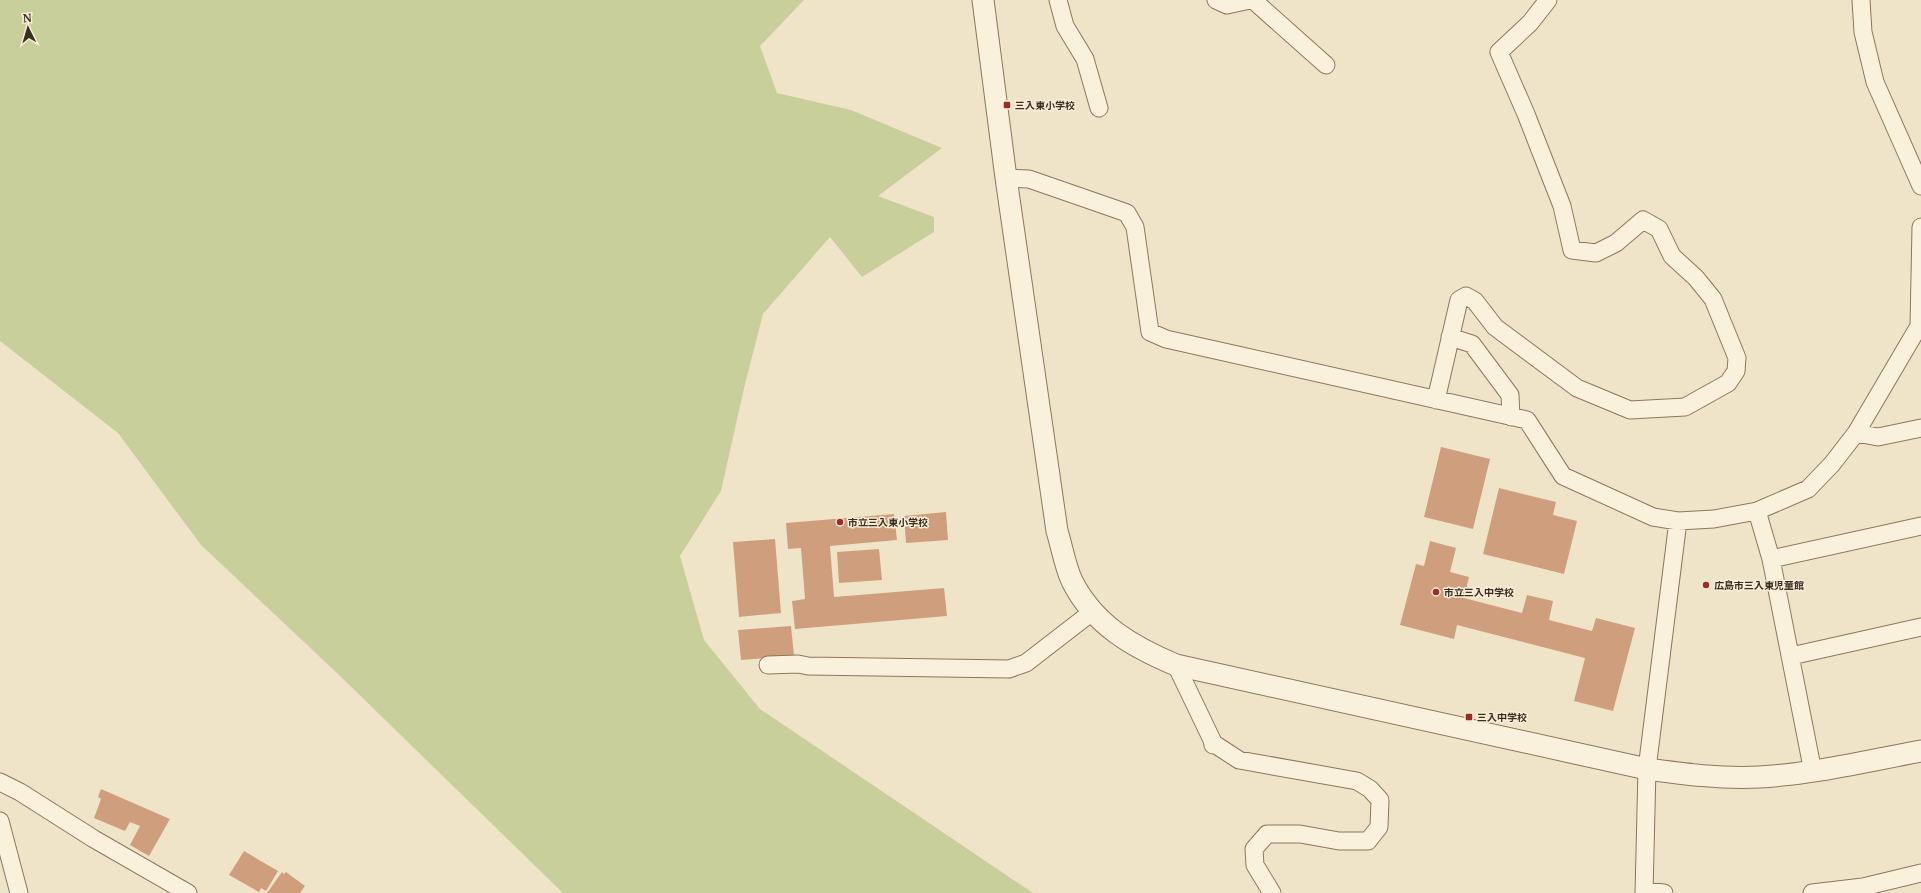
<svg xmlns="http://www.w3.org/2000/svg" width="1921" height="893" font-family="Merriweather,'Noto Sans JP',serif">
  <style>
    .green { fill: #c9cf9b }
    .building { fill: #cf9f7d }
    .lines { fill: none; stroke-linecap: round; stroke-linejoin: round }
    .minor-casing { stroke: #8d765c; stroke-width: 19 }
    .tertiary-casing { stroke: #8d765c; stroke-width: 23 }
    .minor { stroke: #faf1dc; stroke-width: 17 }
    .tertiary { stroke: #faf1dc; stroke-width: 21 }
    .poi-dot { fill: #9e2a2b; stroke: #f7eed8; stroke-width: 1.5 }
    .labels { text-anchor: middle; stroke-width: 3; stroke-linejoin: round; paint-order: stroke }
    .poi-label { font-size: 10px; font-weight: bold; fill: #3d2e20; stroke: #f7eed8; text-anchor: start }
  </style>
  <rect width="100%" height="100%" fill="#f0e4c8"/>
  <path class="green" d="M0,0H804L760,46L777,93L851,110L942,148L878,196L934,217V232L862,277L830,237L763,314L745,384L721,491L680,556L704,640L760,709L1033,893H563L339,675L201,545L118,433L0,341Z"/>
  <path class="building" d="M1441,447L1490,459L1473,529L1424,517Z
    M1499,488L1556,502L1553,515L1577,521L1564,574L1483,554Z
    M946,512L948,540L906,543L904,516Z
    M894,514L897,540L830,546L834,597L944,588L947,616L795,629L792,601L805,599L801,548L788,549L786,523Z
    M775,539L781,613L739,617L733,542Z
    M1430,541L1456,548L1450,572L1469,577L1464,598L1522,613L1527,595L1553,601L1549,620L1592,631L1596,618L1635,628L1613,711L1574,701L1585,658L1457,625L1454,639L1400,625L1416,564L1424,566Z
    M879,549L882,580L839,583L837,552Z
    M791,626L794,656L741,660L738,630Z
    M101,789L170,819L149,856L130,845L140,826L130,822L125,831L94,818L101,799L98,797Z
    M244,851L278,871L266,891L261,888L259,892L229,875Z
    M282,872L284,874L286,872L305,886L300,893H267Z"/>
  <g class="lines">
    <g class="minor-casing">
      <path id="minor" d="M1058,0L1065,26L1085,59L1099,108
        M1216,0L1227,5L1250,0
        M1253,0L1326,65
        M1861,0L1863,32L1875,82L1921,186
        M1006,178L1029,179L1127,213L1135,227L1150,332L1166,339L1527,420L1563,476L1653,517L1678,521L1714,519L1757,511L1808,489L1832,464L1856,433L1919,326L1921,227
        M1450,337L1472,344L1510,395L1511,417
        M1436,400L1459,300L1466,296L1475,301L1495,327L1577,388L1630,410L1685,407L1728,383L1736,371L1737,358L1713,299L1696,278L1672,256L1659,229L1643,220L1616,243L1596,253L1572,250L1562,206L1526,114L1499,52L1530,23L1548,0
        M1856,433L1878,437L1921,428
        M1757,511L1771,559L1813,772
        M1771,559L1921,526
        M1791,656L1921,627
        M768,665L798,664L808,666L1009,669L1026,663L1092,612
        M1176,665L1212,740L1213,745H1216L1239,760L1357,781L1370,789L1380,800L1379,827L1368,841H1339L1300,834H1267L1254,849L1255,865L1272,893
        M0,782L20,792L94,839L188,893
        M0,821L19,893
        M1644,891L1664,893
        M1644,893L1647,769L1678,521
        M1812,893L1863,887L1921,873"/>
    </g>
    <g class="tertiary-casing">
      <path id="tertiary" d="M983,0L1006,178L1057,531C1062,547 1065,566 1072,581C1094,625 1133,647 1176,665L1647,769C1684,774 1721,779 1759,777C1814,774 1867,761 1921,751"/>
    </g>
    <use href="#minor" class="minor"/>
    <use href="#tertiary" class="tertiary"/>
  </g>
  <g class="poi-dot">
    <rect x="1003" y="101" width="8" height="8" rx="2"/>
    <circle cx="840" cy="522" r="4"/>
    <circle cx="1706" cy="585" r="4"/>
    <circle cx="1436" cy="592" r="4"/>
    <rect x="1465" y="713" width="8" height="8" rx="2"/>
  </g>
  <g class="labels">
    <g class="poi-label">
      <text x="1015" y="109">三入東小学校</text>
      <text x="848" y="526">市立三入東小学校</text>
      <text x="1714" y="589">広島市三入東児童館</text>
      <text x="1444" y="596">市立三入中学校</text>
      <text x="1477" y="721">三入中学校</text>
    </g>
  </g>
  <g transform="translate(28 28) rotate(355)" stroke="#f7eed8" stroke-width="3" paint-order="stroke">
  <path d="M0-3L7 15L0 10L-7 15Z" fill="#3d2e20"/>
  <text y="-6" font-size="11" font-weight="bold" text-anchor="middle" fill="#3d2e20">N</text>
  </g>
</svg>
